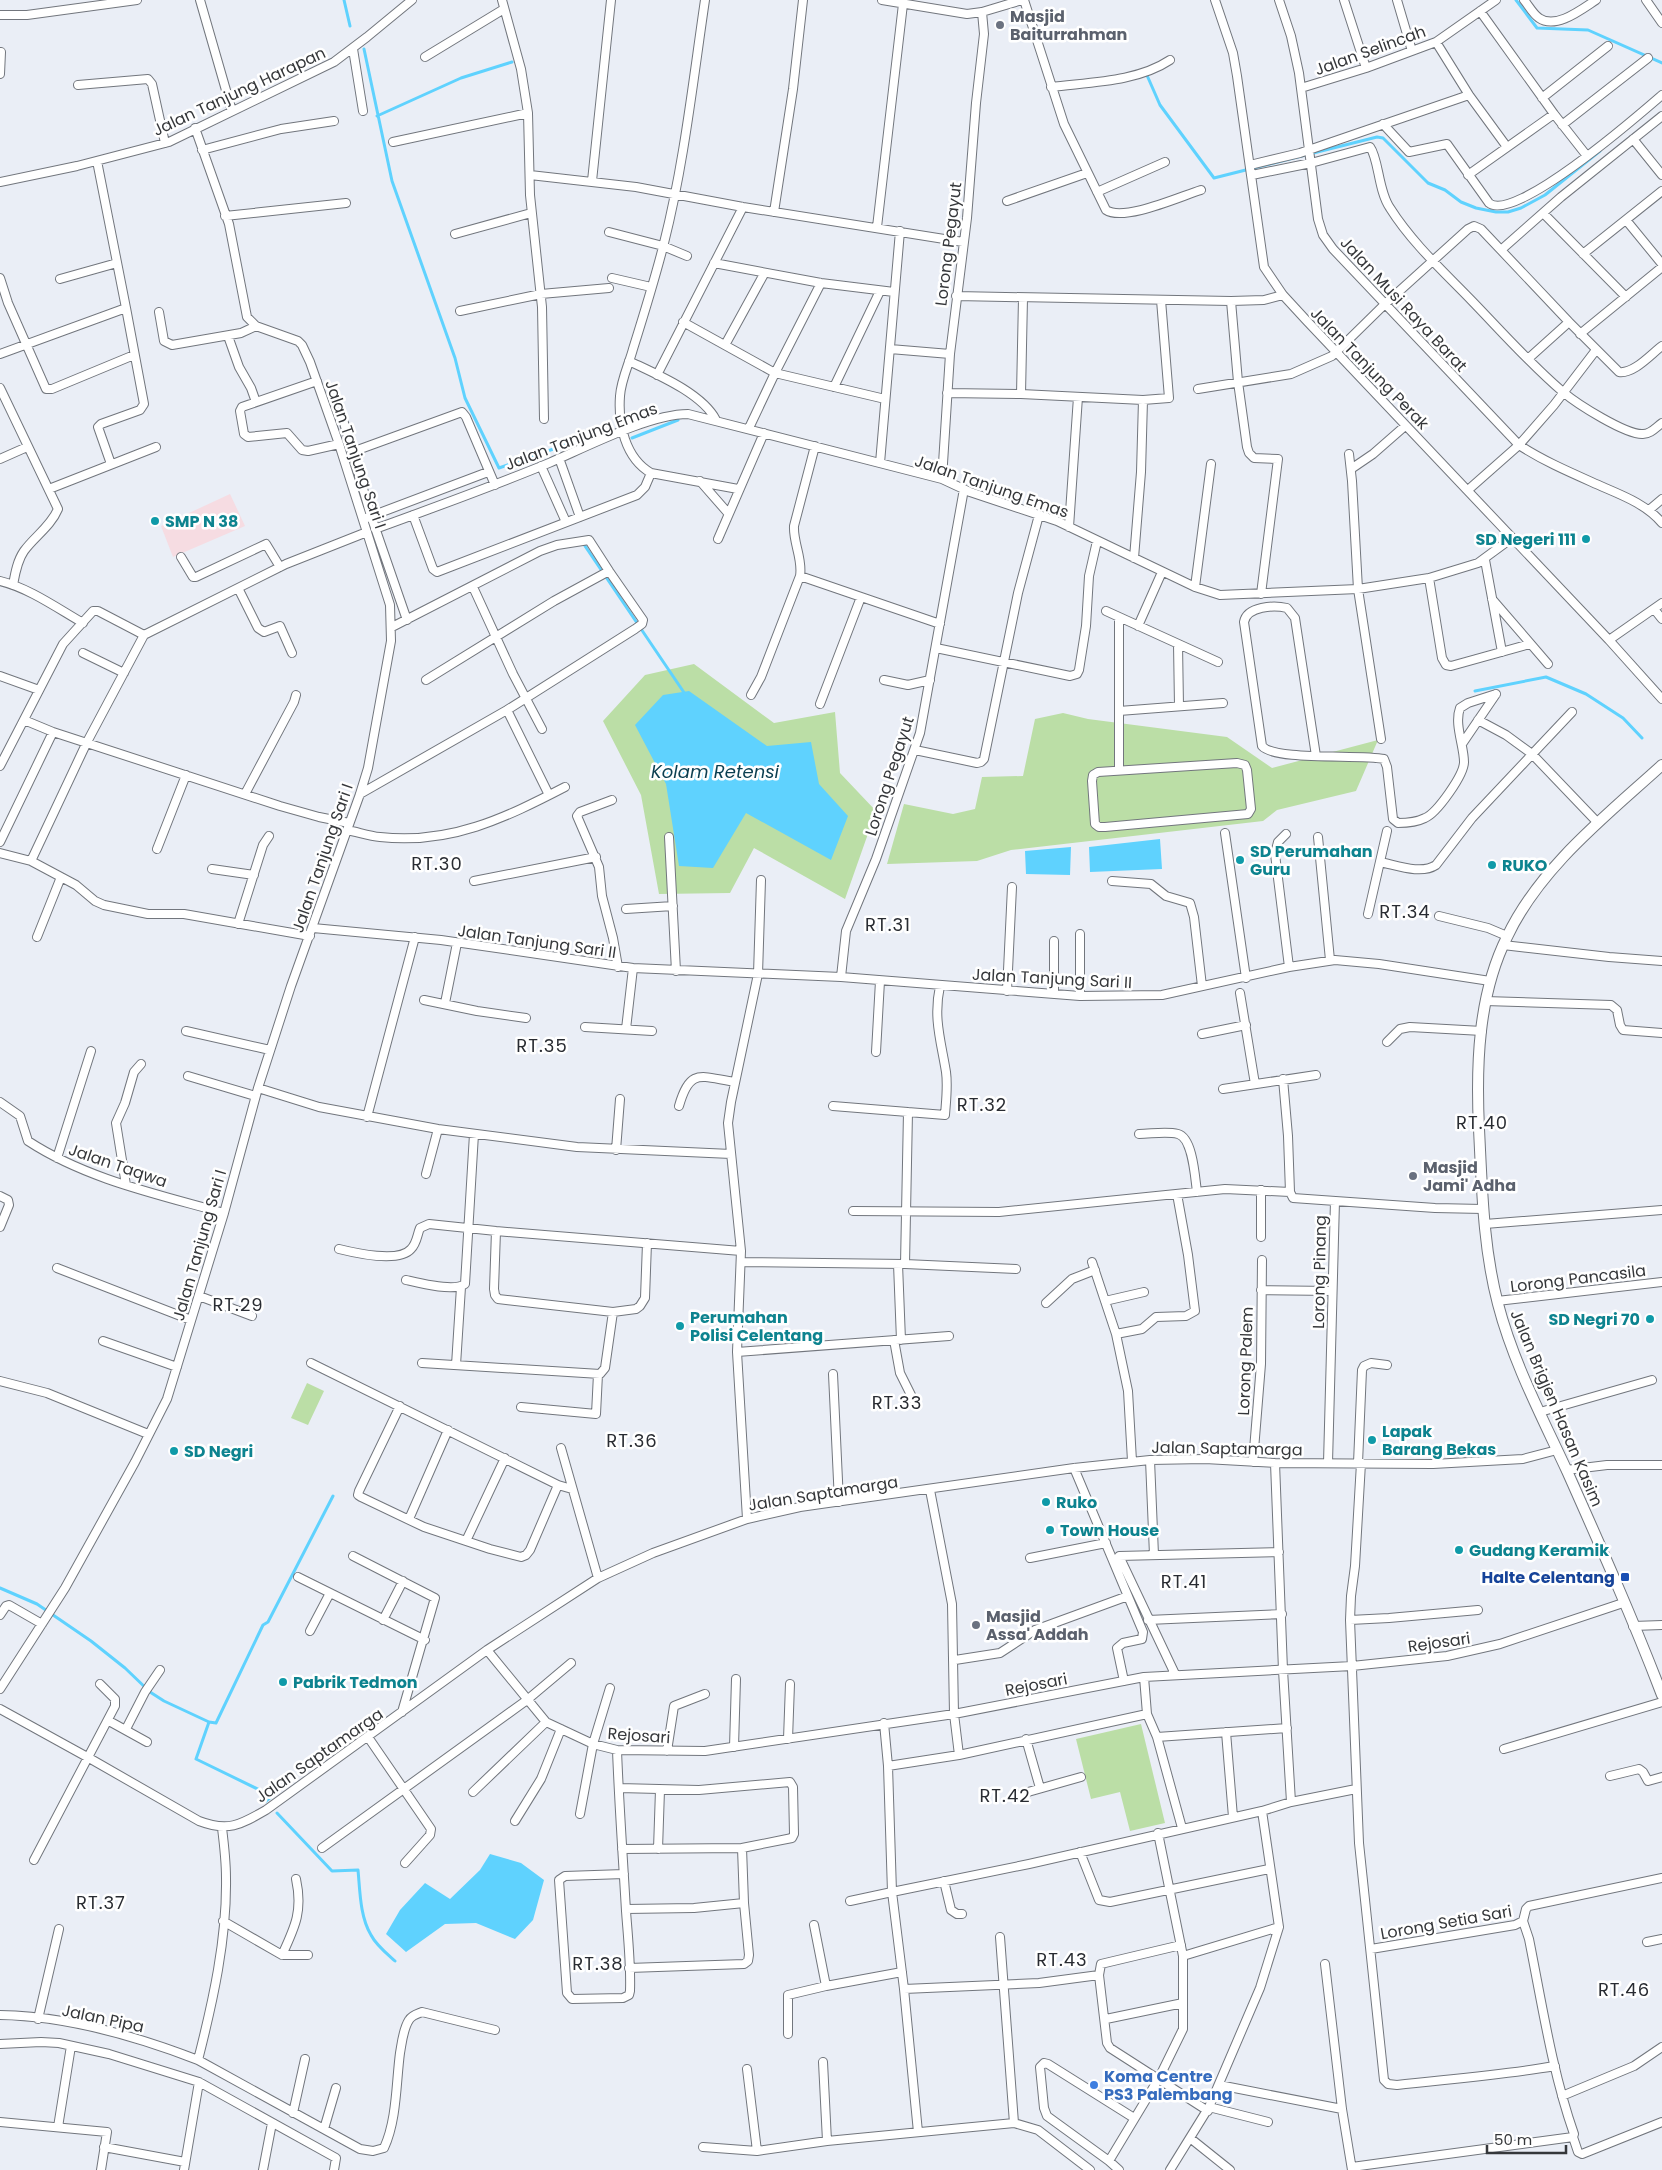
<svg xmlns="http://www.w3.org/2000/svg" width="1662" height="2170" font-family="Poppins,sans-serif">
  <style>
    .education { fill: #f6dce2 }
    .green { fill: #bbdea6 }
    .water { fill: #5fd2fe }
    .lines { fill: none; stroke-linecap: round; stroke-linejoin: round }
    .stream { stroke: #5fd2fe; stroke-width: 3 }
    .minor-casing { stroke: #72767d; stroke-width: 10 }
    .tertiary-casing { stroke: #72767d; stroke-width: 12 }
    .minor { stroke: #fff; stroke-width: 8 }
    .tertiary { stroke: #fff; stroke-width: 10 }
    .worship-dot { fill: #6b7280; stroke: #fff; stroke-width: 2 }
    .culture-dot { fill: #0f9aa8; stroke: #fff; stroke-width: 2 }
    .transit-dot { fill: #1a4fb4; stroke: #fff; stroke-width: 2 }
    .shop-dot { fill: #3f7fe0; stroke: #fff; stroke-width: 2 }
    .labels { text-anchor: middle; stroke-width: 5; stroke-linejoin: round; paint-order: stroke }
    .worship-label { font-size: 16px; font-weight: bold; fill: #5b616d; stroke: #fff; text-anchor: start }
    .street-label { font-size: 16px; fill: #35373a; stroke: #fff }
    .culture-label { font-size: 16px; font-weight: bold; fill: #0d838f; stroke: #fff; text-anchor: start }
    .transit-label { font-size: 16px; font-weight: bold; fill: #164399; stroke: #fff; text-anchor: end }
    .shop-label { font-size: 16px; font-weight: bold; fill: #366cbe; stroke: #fff; text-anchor: start }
    .water-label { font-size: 18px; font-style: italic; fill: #0b3f51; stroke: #fff }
    .neighbourhood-label { font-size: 18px; letter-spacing: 1px; fill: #292c32; stroke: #fff }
  </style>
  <rect width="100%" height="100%" fill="#eaeef6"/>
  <path class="education" d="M230,494L245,526L173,557L161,526Z"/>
  <path class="green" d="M694,664L774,723L835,712L840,773L876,811L845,899L754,848L730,893L659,894L641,795L603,721L645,675Z
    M1063,713L1088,719L1227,737L1272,768L1378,740L1356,791L1277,810L1263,821L1011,850L977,861L887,864L904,804L953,814L975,809L982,777L1023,776L1035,719Z
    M307,1383L324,1391L308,1425L291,1418Z
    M1141,1724L1165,1823L1130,1831L1120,1792L1091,1799L1076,1739Z"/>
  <path class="water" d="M689,691L767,746L811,742L819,784L848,816L831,860L746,813L713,868L679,866L666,784L635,725L663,695Z
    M1160,839L1162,869L1090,872L1089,847Z
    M1071,847L1070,875L1026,874L1025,851Z
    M490,1854L521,1863L544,1880L533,1920L515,1939L476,1923L445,1924L406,1952L386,1934L400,1910L425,1883L450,1899L480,1870Z"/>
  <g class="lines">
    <path class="stream" d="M344,0L350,26
      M1516,0L1537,28L1588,30L1662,63
      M364,49L392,181L455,358L465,398L499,468L602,432
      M1146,73L1160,105L1214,178L1377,137L1383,138L1428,183L1445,190L1461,202L1476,208L1496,212H1508L1521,208L1545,195L1600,151
      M377,116L461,78L512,62
      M632,438L678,420
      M583,543L685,694
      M1475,691L1546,677L1586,694L1623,718L1642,738
      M0,1588L37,1604L91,1641L125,1668L150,1692L164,1701L209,1722L196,1759L272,1796L266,1801
      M209,1722L216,1723L263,1625L268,1622L333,1496
      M277,1813L332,1871L358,1870C360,1891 360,1917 371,1935C376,1945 386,1953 395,1961"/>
    <g class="minor-casing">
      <path id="minor" d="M200,0L232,111
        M502,0L521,69L528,113L530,195L542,307L544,419
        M705,0C693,81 684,164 664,243C655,279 644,314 633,349C629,364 621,380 620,396C618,424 625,458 651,473L738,489
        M882,0L967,14L982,12L1022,0
        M1024,0L1064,124L1106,210C1124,222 1181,196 1201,190
        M1215,0L1233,53L1237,76L1264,267L1283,295L1306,320L1609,640L1662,699
        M1279,0L1291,36L1299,73L1318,219L1323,235L1333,249L1519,445C1545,462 1574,474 1603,487C1624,496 1647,505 1662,523
        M1344,0L1366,68
        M1397,0L1412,51
        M1524,0C1529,6 1533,14 1539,18C1556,30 1582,9 1596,0
        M1646,0L1662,23
        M1480,11L1554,114L1587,156
        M0,15H27L137,0
        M1436,42L1469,95L1507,147
        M353,49L363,111
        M425,57L504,9
        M0,74L1,52
        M78,85L148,79L152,84L165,143
        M1051,87C1090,82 1137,82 1170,60
        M1301,88L1366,68L1436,42L1496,0
        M1542,98L1608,46
        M1383,124L1409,152L1447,144L1489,203C1514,224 1640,114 1662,95
        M1562,125L1648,58
        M1633,139L1662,175
        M393,142L528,113
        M202,150L281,129L334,121
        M1250,165L1300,153L1469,95
        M530,175L636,187L743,207L963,242
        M1252,175L1311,163L1370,147C1379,159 1378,191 1390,208C1412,243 1444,272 1472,301C1502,332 1531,365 1563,392C1577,404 1626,435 1643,434C1651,434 1656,427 1662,423
        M1468,175L1554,114
        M592,181L611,0
        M0,182L77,166L169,142L334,62L367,37L412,0
        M1097,192L1165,162
        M1007,201L1087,173
        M774,212L793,89L803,0
        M1543,213L1626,297
        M225,216L346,203
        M1626,220L1662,264
        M877,227L903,4
        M609,232L663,246L687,256
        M455,234L531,213
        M1501,250L1561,197L1662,116
        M1583,254L1662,191
        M714,263L821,283L894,292
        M0,278L8,303L46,389H52L134,355
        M612,278L651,287
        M60,279L117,263
        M956,296L1231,301L1264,300L1283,295
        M1231,301L1238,382L1247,447L1249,453L1254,458L1278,459L1261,594
        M460,311L541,294L609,288
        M159,312L164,341L172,345L241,333L256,326
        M683,322L775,373L885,399
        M1580,334L1662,267
        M228,336L239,367L251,388L256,402
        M725,345L764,274
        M890,349L950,354
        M0,354L126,308L97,161
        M1529,358L1569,322
        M629,361C656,374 702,393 716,420
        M657,375L743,207
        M317,381L242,407L240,411L244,434L248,437L287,433L302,450L308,451L339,444
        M834,387L880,291
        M0,388L58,509C51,526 34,537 24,551C17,561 15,574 13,585
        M1198,389L1291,374L1332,356L1385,304L1468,229L1474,226L1481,229L1569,322L1619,372C1634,374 1651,354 1662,346
        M947,393L1021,394L1143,400L1169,398L1161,300
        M1021,394L1023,298
        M344,423L371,516L407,620
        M749,428L775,373L821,283
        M352,452L462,412L466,417L495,485
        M1349,454L1352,481L1358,589L1381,739
        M559,458L580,517
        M0,459L27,447
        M880,463L900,231
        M111,464L98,427L101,424L140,410L144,404L126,308
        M541,466L566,522
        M1351,469L1373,454L1405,426
        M942,479L950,354L967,218L976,103L984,34L982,12
        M700,481L728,513
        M49,489L156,447
        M1468,490L1519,445L1554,405L1596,350
        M1649,510L1662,499
        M413,515L433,569L437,572L637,495L645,487L651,473
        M366,518L488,472
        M1069,527L1078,397
        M375,529C433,508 491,487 549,463C586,447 650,414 688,414L942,479L970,492L1057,521L1195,587L1220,595L1358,589L1429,578L1478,563L1512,538
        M718,539L764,433
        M181,557L193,577H196L266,544L280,567
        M1134,558L1141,472L1143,400
        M1485,560L1502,652
        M800,576L940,624
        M1429,578L1442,658L1446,665L1451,666L1530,644
        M0,581C29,588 57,608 83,623
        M473,587L513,674L542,729
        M1195,587L1211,464
        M238,588L258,628L264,632L280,626L292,653
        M1492,599L1548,664
        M1654,609L1662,619
        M1106,611L1218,662
        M1138,626L1162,572
        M392,627L540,551L557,545L589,540L609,571
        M1609,640L1662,603
        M1178,644L1179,706
        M936,648L1070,676L1077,674L1079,670L1086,626L1089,576L1097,541
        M83,653L124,673
        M0,676L39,690
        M884,680L908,685L930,680
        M751,695L761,677L800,576C803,559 793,543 794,526L815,446
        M820,704L861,597
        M507,710L549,795
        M1119,711L1223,703
        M24,720L53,732L280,806L319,817L349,823
        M1478,720L1506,735L1532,754L1598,823
        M1462,744L1496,694
        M915,750L977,763L981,762L984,759L1018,593L1039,515
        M1316,756L1295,618L1287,608C1274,605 1247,606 1244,622L1262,746C1274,761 1361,754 1384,759L1387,767L1393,819L1398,823C1406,823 1417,822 1425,818C1437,813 1464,775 1464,762C1464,746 1454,724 1460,708L1468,703L1496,694
        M1237,763L1245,765L1247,770L1251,809L1248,814L1105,827H1099L1095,824L1092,781L1093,775L1098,772Z
        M0,766L63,644L93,611H98L144,635
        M1119,769V618
        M245,794L294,702L296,695
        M360,794L507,710L635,629L642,624L643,620L609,571L554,601L426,680
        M612,800L580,812L577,816L599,867L602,896L613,938L618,967
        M347,830C358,832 369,836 380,837C450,845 505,818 565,787
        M1225,833L1246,978
        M1286,834L1278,842L1275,854L1289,967
        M669,837L676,971
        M1318,837L1330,960
        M0,842L53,732
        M157,849L186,775
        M0,853L31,861L76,885L95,901L104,905L148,914H184L310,936
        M31,861L87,742L144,635L286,564L367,532
        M1380,862C1396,865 1421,875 1436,865L1472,818L1572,712
        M212,869L254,875
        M474,881L596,857
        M1112,881L1151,884L1166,896L1190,903L1194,917L1202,986
        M626,909L673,906
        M1368,914L1387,831
        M1439,916L1488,928L1507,936
        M238,924L263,845L269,836
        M313,928L441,940L633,968L841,977L1080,996L1162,995L1289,967L1335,960L1379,964L1490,981
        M1080,934V996
        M37,937L61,877
        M1054,941V994
        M1503,945L1609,957L1662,961
        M841,977L846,931L876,859L920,733L964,489
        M1007,991L1012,887
        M1240,993L1255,1084
        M424,1000L477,1011L526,1018
        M1485,1001L1611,1005L1617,1010L1620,1025L1623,1030L1662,1033
        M445,1003L457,943
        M585,1027L652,1031
        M626,1029L633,968
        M186,1031L270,1050
        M1202,1034L1246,1025
        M1387,1042L1400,1029L1410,1027L1482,1031
        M876,1052L880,981
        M188,1076L255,1096
        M1283,1079L1288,1136L1290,1192L1293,1198L1435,1208L1483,1209
        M258,1088L319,1107L438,1129L577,1147L731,1154
        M1223,1089L1316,1075
        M0,1102L20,1116L28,1141C86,1179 157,1194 224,1213
        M679,1106C690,1067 701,1077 735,1082
        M833,1106L945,1115C946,1101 948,1086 946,1072C941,1041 933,1018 940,986
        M367,1117L415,937
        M1139,1134C1151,1134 1166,1131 1178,1134C1193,1138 1195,1178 1197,1192
        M616,1150L620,1099
        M57,1158L91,1051
        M426,1174L438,1129
        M126,1185L116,1123L125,1103L134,1072L141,1064
        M0,1196L8,1200L9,1205L0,1227
        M853,1211L999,1212L1225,1189L1290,1192
        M1485,1224L1662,1210
        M496,1231L494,1289L495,1295L498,1299L613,1312L636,1309L640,1306L645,1298L647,1243
        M1261,1237V1190
        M339,1249C355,1253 399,1263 411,1249C417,1243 417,1235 420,1228L429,1224L496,1231L741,1251
        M741,1262L905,1264L1016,1269
        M1092,1262L1116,1334L1128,1391L1132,1461
        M898,1264L901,1340
        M905,1264L908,1112
        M57,1268L191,1320
        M406,1280C419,1283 454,1292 465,1284L474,1134
        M1261,1290L1332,1291
        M199,1296L252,1316
        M1105,1301L1144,1292
        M1497,1301L1662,1282
        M1046,1303L1072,1279L1095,1270
        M1116,1334L1142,1329L1156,1317L1186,1316L1195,1311L1188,1255L1177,1194
        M894,1340L900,1373L914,1401
        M103,1341L177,1367
        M737,1352L949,1336
        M311,1363L558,1485L572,1489
        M422,1363L600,1374L605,1368L613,1312
        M456,1365L461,1287
        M833,1374L839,1502
        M0,1381L47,1393L148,1434
        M400,1406L359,1491L358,1495L361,1497L424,1527L490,1549L521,1557L526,1555L530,1550L558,1485
        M521,1407L596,1414L598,1374
        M1540,1412L1652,1380
        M561,1448L598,1578
        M1150,1460L1154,1555
        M1253,1462L1261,1364L1262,1260
        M1275,1463L1283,1670L1291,1802L1356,1789
        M1328,1463L1335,1201
        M1358,1463L1362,1370L1364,1366L1371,1363L1387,1365
        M1361,1463L1355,1566L1351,1596L1350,1620L1359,1843L1384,2080L1388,2084L1397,2085C1450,2079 1503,2075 1555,2066
        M1074,1468L1143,1632L1142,1639L1123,1643L1117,1648L1124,1681
        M1566,1470L1607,1465H1662
        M930,1490L952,1604L954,1714L959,1755
        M409,1519L448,1430
        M747,1519L737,1352L741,1251L728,1123L731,1102L758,974L761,880
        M466,1541L505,1458
        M353,1556L435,1598L402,1712
        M1030,1558L1106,1543
        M298,1577L425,1640
        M0,1615L6,1606L9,1605L42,1624
        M383,1620L403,1581
        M1148,1620L1282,1614
        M1350,1620L1389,1618L1478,1610
        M1633,1626L1662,1625
        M310,1631L330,1593
        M487,1650L546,1722L593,1744L617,1750L705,1751L954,1714L1144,1677L1352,1666L1447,1656L1500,1644L1623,1603
        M955,1660L1000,1653L1035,1630L1128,1596
        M1175,1674L1119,1556L1279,1552
        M1144,1677L1147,1714
        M0,1689L65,1588L135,1462L167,1399L224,1213L258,1088L291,986L360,794L368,768L391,641L390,605L339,444L310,362L302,345L298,341L256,326L247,317L229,224L195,128
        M0,1709L89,1758L199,1821C228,1832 240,1825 266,1810L487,1650L598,1578L653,1553L747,1519L800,1507L1074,1468L1150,1460L1205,1459L1275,1463L1433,1464L1523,1459L1557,1450
        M109,1721L147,1742
        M884,1723L888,1766L892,1892L1029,1864L1262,1811L1291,1802
        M126,1729L145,1692L160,1670
        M1226,1732L1233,1817
        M368,1737L431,1829L430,1835L405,1863
        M1157,1737L1287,1728
        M788,1739L790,1684
        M1026,1739L1040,1788
        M734,1747L736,1679
        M1504,1749L1662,1702
        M617,1750C619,1804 623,1858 626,1911C628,1938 631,1965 630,1991L629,1995L623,1998L572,1999L567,1993L559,1880L565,1876L624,1874
        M667,1751L674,1706L705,1694
        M888,1766L959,1755L1147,1714L1157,1737L1182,1828
        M1610,1776L1639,1769L1643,1772L1648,1781L1662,1777
        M619,1788L699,1790L790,1782L793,1787L794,1834L792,1838L742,1848
        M473,1792L546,1722
        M1021,1794L1081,1777
        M580,1814L593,1744L610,1688
        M515,1821L541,1779L561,1729
        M322,1848L527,1700L571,1663
        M622,1849L742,1848L744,1903L749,1955L748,1961L744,1964L629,1968
        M658,1849L660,1790
        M1080,1852L1099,1900L1110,1902L1269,1869
        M34,1860L115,1706V1699L100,1684
        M944,1881L951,1910L957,1914H962
        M850,1901L892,1892L904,1989L1039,1983L1099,1975
        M626,1909L694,1908L744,1903
        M223,1921L282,1955H308
        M814,1925L826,1986L902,1972
        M1000,1937L1014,2123
        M1647,1942L1662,1939
        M1181,1945L1101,1964L1099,1975L1107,2043L1110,2048L1208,2111
        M1371,1949L1515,1925L1523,1921L1526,1909L1529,1906L1662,1878
        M282,1955C295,1927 303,1911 296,1879
        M1183,1956L1279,1927
        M1325,1964L1342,2109L1352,2170
        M904,1989L918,2132
        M0,2015C68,2016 136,2036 198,2060L360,2149L373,2151L384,2148C397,2120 396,2083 400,2053C402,2042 403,2029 409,2020C412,2015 417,2014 422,2012L495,2030
        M38,2019L59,1929
        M1106,2019L1183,2003
        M788,2034V1995L826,1986
        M0,2044L41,2042L59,2043L109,2054L199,2082L336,2158L334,2170
        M198,2060C213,2001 227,1939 226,1878C226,1861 224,1844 222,1828
        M823,2062L827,2141
        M747,2069L757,2151
        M1219,2085L1342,2109
        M1562,2096L1634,2066L1662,2047
        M1209,2107L1268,2122
        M293,2113L305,2059
        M1134,2118L1048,2064L1044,2063L1040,2067L1044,2108L1047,2116L1109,2161L1159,2078L1183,2029V1956L1158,1833
        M0,2122L107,2132L101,2170
        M58,2127L71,2046
        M324,2129L336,2088
        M1573,2137L1578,2152L1582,2154L1662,2122
        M1190,2138L1230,2170
        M104,2147L185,2162
        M703,2147L757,2151L827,2141L1014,2123L1038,2130L1090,2170
        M1109,2161L1119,2170
        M1352,2167L1573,2137L1574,2134C1552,2071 1542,2004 1529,1939L1523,1921
        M184,2170L199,2082
        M263,2170L272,2123
        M1170,2170L1209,2107L1260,1988L1279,1927L1262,1811"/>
    </g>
    <g class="tertiary-casing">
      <path id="tertiary" d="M1662,765C1606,816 1540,867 1507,937C1478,995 1476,1065 1479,1129C1482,1188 1483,1247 1498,1304C1513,1362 1542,1417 1567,1471C1600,1545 1633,1619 1662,1695"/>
    </g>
    <use href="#minor" class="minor"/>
    <use href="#tertiary" class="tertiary"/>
  </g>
  <g class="worship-dot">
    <circle cx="1000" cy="25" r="5"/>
    <circle cx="1413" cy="1176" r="5"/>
    <circle cx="976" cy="1625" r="5"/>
  </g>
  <g class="culture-dot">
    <circle cx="155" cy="521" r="5"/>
    <circle cx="1586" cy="539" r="5"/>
    <circle cx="1240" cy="860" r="5"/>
    <circle cx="1492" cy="865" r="5"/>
    <circle cx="1650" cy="1319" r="5"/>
    <circle cx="680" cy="1326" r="5"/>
    <circle cx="1372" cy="1440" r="5"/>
    <circle cx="174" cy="1451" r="5"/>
    <circle cx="1046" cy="1502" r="5"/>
    <circle cx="1050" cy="1530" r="5"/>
    <circle cx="1459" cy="1550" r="5"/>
    <circle cx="283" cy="1682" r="5"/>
  </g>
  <rect class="transit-dot" x="1620" y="1572" width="10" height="10" rx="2.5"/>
  <circle class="shop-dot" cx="1094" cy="2085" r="5"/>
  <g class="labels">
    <g class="worship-label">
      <text x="1010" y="22">Masjid<tspan x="1010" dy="18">Baiturrahman</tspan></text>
      <text x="1423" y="1173">Masjid<tspan x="1423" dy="18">Jami' Adha</tspan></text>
      <text x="986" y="1622">Masjid<tspan x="986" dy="18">Assa' Addah</tspan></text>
    </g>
    <g class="street-label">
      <text transform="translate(1370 50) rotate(-20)" y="6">Jalan Selincah</text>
      <text transform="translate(239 91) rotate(-25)" y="6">Jalan Tanjung Harapan</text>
      <text transform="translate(948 244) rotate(-83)" y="6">Lorong Pegayut</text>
      <text transform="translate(1404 304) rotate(47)" y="6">Jalan Musi Raya Barat</text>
      <text transform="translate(1370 368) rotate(46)" y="6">Jalan Tanjung Perak</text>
      <text transform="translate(581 436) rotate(-21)" y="6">Jalan Tanjung Emas</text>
      <text transform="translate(356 454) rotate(71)" y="6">Jalan Tanjung Sari I</text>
      <text transform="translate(992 486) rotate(19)" y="6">Jalan Tanjung Emas</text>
      <text transform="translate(889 776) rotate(-72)" y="6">Lorong Pegayut</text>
      <text transform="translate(322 858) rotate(-71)" y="6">Jalan Tanjung Sari I</text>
      <text transform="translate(537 941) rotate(8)" y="6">Jalan Tanjung Sari II</text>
      <text transform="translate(1052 978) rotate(3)" y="6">Jalan Tanjung Sari II</text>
      <text transform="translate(118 1165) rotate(19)" y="6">Jalan Taqwa</text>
      <text transform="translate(199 1245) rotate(-74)" y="6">Jalan Tanjung Sari I</text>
      <text transform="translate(1319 1272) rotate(-89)" y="6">Lorong Pinang</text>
      <text transform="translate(1578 1278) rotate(-7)" y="6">Lorong Pancasila</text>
      <text transform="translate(1245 1361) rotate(-88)" y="6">Lorong Palem</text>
      <text transform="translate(1557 1408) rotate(67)" y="6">Jalan Brigjen Hasan Kasim</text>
      <text transform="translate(1227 1448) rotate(1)" y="6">Jalan Saptamarga</text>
      <text transform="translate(823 1493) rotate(-9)" y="6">Jalan Saptamarga</text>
      <text transform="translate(1439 1642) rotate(-8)" y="6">Rejosari</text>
      <text transform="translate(1036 1684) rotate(-11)" y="6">Rejosari</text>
      <text transform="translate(639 1735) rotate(4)" y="6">Rejosari</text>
      <text transform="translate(319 1755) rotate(-35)" y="6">Jalan Saptamarga</text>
      <text transform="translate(1446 1922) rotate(-10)" y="6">Lorong Setia Sari</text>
      <text transform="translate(103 2018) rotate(12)" y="6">Jalan Pipa</text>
    </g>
    <g class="culture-label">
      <text x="165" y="527">SMP N 38</text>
      <text x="1576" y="545" text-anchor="end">SD Negeri 111</text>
      <text x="1250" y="857">SD Perumahan<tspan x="1250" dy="18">Guru</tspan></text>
      <text x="1502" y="871">RUKO</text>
      <text x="690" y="1323">Perumahan<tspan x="690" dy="18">Polisi Celentang</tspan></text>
      <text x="1640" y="1325" text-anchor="end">SD Negri 70</text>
      <text x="1382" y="1437">Lapak<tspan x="1382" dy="18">Barang Bekas</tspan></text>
      <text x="184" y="1457">SD Negri</text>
      <text x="1056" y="1508">Ruko</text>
      <text x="1060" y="1536">Town House</text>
      <text x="1469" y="1556">Gudang Keramik</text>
      <text x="293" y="1688">Pabrik Tedmon</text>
    </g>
    <g class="transit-label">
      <text x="1615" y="1583">Halte Celentang</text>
    </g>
    <g class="shop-label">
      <text x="1104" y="2082">Koma Centre<tspan x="1104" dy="18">PS3 Palembang</tspan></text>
    </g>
    <g class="water-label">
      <text x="715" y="778">Kolam Retensi</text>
    </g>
    <g class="neighbourhood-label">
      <text x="437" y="870">RT.30</text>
      <text x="1405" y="918">RT.34</text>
      <text x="888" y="931">RT.31</text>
      <text x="542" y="1052">RT.35</text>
      <text x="982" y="1111">RT.32</text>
      <text x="1482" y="1129">RT.40</text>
      <text x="238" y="1311">RT.29</text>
      <text x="897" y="1409">RT.33</text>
      <text x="632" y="1447">RT.36</text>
      <text x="1184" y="1588">RT.41</text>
      <text x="1005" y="1802">RT.42</text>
      <text x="101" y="1909">RT.37</text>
      <text x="1062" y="1966">RT.43</text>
      <text x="598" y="1970">RT.38</text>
      <text x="1624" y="1996">RT.46</text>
    </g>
  </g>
  <path d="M1487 2145v8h79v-8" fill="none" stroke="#35373a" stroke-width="2.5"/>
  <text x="1494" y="2145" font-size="15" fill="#35373a" stroke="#ffffff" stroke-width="4" paint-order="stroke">50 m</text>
</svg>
